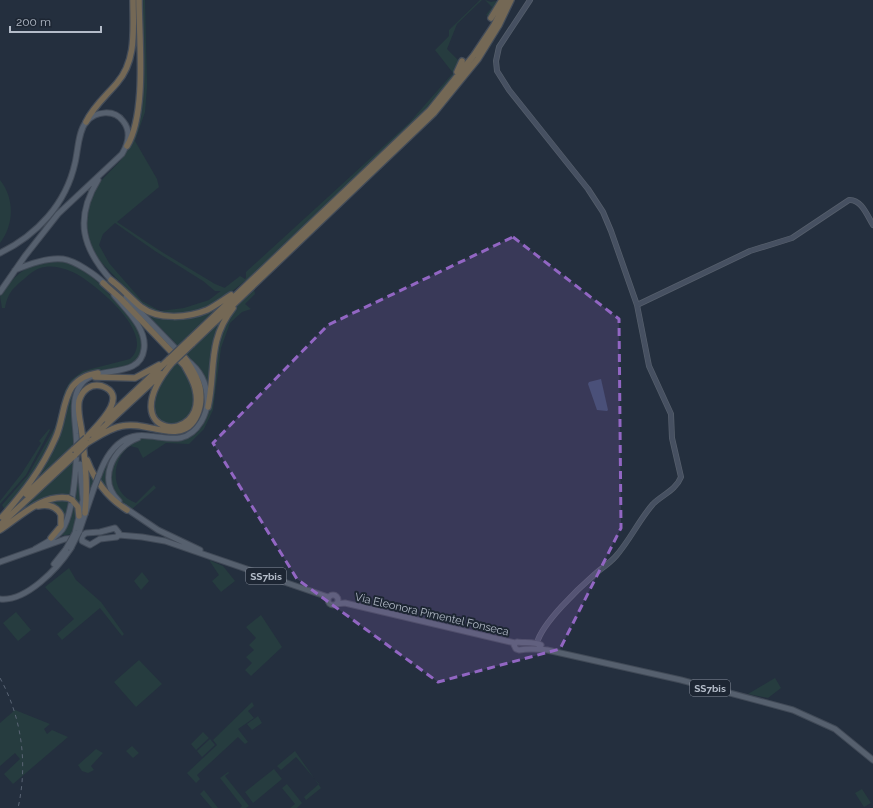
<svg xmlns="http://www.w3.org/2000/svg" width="873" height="808" font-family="Raleway,sans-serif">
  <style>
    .green { fill: #263c3f }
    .water { fill: #394c67 }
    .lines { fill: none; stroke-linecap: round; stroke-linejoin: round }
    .secondary-casing { stroke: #565f6c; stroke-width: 6 }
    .primary-casing { stroke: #414a57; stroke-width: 7 }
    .highway-casing { stroke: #434c59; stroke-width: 8 }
    .secondary { stroke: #465061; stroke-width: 4.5 }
    .primary { stroke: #56606e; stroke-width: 5 }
    .highway { stroke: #746855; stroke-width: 5.5 }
    .rail { stroke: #5a6575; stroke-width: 1; stroke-dasharray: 4 4; stroke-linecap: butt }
    .primary-bridge-casing { stroke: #414a57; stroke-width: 7; stroke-linecap: butt }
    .highway-bridge-casing { stroke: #434c59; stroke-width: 8; stroke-linecap: butt }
    .primary-bridge { stroke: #56606e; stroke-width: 5 }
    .highway-bridge { stroke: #746855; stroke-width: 5.5 }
    .marked { fill: #9266c3; fill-opacity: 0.2; stroke: #9266c3; stroke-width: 3; stroke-dasharray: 8 5; stroke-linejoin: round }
    .labels { text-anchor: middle; stroke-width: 4; stroke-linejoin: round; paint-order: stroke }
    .shield { fill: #1d2633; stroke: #878f9c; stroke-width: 1 }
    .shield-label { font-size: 10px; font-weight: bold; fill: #b4bcc9 }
    .street-label { font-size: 11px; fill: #b4bcc9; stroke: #1d2633 }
  </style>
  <rect width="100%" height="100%" fill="#242f3e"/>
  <path class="green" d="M141,0H145L147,86L145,112L135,141L157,179L159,187L117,222L162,252L215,284L225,288L221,291H215L203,281L155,251L115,223L103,234L99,245L109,263L142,301L160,311L184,308L209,300L240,276L245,279L246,278V272L409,123L453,73L435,50L449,36V30L480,0H482L457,24L447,49L459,61L460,65L433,103L414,123L255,273L225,297L212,306L195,312L176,315L160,314L142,305L99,260L91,247L86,220L88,206L96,186L121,160L135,132Z
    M485,0L491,2L501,0L490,17L486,15L492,7Z
    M0,180C15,199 14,225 0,243Z
    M56,261C64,262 72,263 80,267C91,274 100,285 109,294C123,310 157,339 136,361C127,371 105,369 92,373C86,375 79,380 74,383L58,430L35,475L5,510L2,505L28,475L55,427L65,390L71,380L83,371L130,359C157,335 99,288 80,276C70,270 56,265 45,267C36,268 31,273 24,279C12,289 8,293 5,308H2L0,296C18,272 25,264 56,261Z
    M254,289L255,294L245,304L251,309L242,312L230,323L221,348L213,410L204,429L189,444L166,443L143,458L138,448L130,446C110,461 110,494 136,503L154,485L156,488L131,510C118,499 110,489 111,472C112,462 116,457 122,451C126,448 130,443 134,441C154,430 181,452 200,429C216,410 214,376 217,353C217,347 217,340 219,335C226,317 240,302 254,289Z
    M217,308L178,346L147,314L162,317Z
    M225,315L221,322L209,386L197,367L186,354Z
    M179,361C193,382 197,389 192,415L177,425L161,423C159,420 155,416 154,413C147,398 168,370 179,361Z
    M82,381L77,387L75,444L38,479L57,444L72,390Z
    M49,429L50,430L26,475L0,504V501L22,473L41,443L39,441Z
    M127,441C103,459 110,474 114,499L99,480C105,463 112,451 127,441Z
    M76,459L74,478L69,497L59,496L5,524Z
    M87,464L95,482L89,499Z
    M78,469L80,506L72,498Z
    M62,500L69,501L64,523L63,518L46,504L48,502Z
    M72,502L78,510L73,534L59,536Z
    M209,560L223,566L235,581L221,592L212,581L219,575Z
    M69,568L76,580L101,602L124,634L122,636L100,608L62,640L57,634L74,619L45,587Z
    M142,572L149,581L141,590L134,581Z
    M16,612L31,630L18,641L3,623Z
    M261,615L282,647L251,676L245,670L252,663L246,657L254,650L249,645L256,638L246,627Z
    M139,660L162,684L136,707L114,682Z
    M775,678L781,688L768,698L748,694Z
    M252,702L254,706L248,711L254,718L238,729L248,742L245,744L238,737L197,775L200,779L196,783L187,773L217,745L213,740Z
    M15,710L50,724L44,729L47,734L52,730L68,737L13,784L4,774L20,759L15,753L0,766V723Z
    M258,716L262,723L252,730L247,724Z
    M203,732L209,738L196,750L191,744Z
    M210,739L215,745L202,757L197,751Z
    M132,746L139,753L133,758L126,751Z
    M96,749L103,753L91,766L94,770L88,773L82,771L78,765Z
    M295,751L321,788L306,800L304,797L319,784L296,757L281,770L277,766Z
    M274,769L282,779L253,803L245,792Z
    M228,772L229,773L225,776L249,806L246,808H240L242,806L220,778Z
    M287,784L302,803L297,808H290L295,804L282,788Z
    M862,789L871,803L864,807L855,793Z
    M204,790L218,808H212L200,794Z"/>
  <path class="water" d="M601,379L608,410L607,411L597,410L588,384L589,382Z"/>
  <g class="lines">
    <g class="secondary-casing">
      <path id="secondary" d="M530,0L499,47L496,61L497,71L509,90L588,189L603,212L611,231L637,305L649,366L671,414L672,438L681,477C676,490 662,495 653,504C639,520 630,540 616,556C610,563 602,568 595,574C579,588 542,623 537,643
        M637,305L750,251L792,238L849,200C861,199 867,215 873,225"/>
    </g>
    <g class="primary-casing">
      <path id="primary" d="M98,180C74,219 82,249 113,282
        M0,253C37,235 66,204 75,163C78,151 78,132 86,122C96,111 114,109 123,121C132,132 128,144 122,154L58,214L25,256L0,292
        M15,270C29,264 47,257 63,259C76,261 96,275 105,284
        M126,297L180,353
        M99,475C104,461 112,446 126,439C151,426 181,455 201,422C205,415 208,408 207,399C207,383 200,370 187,360
        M119,501C97,480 113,447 138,438
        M124,507L158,530L200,550
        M115,528L119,533L117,537L100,539L90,545L82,541V536L86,533L100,532Z
        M79,532L94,488
        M75,533L83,500L80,464
        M119,535L142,537L165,541L328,597
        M35,549C44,544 56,538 62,530C74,513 78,455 76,434C75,419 71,399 80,386C94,363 140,381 144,349C147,328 126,310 114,295
        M0,562L65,539L75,538
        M54,564L66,549
        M328 600a5 5 0 1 1 10 0a5 5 0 1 1-10 0Z
        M0,599C26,602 58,568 71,548
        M336,604L345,603L515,643
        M538,649L541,645C536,642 523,643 517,642L514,645L516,649L519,650C532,648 533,649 547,650L681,680L793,710L835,729L873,760"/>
    </g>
    <g class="highway-casing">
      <path id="highway" d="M491,18L502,0
        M457,72L462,61
        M86,122C93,107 106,96 117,83C137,60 133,29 133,0
        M127,146C147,113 139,39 139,0
        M111,280C122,288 130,298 141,307C158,320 188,318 207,310C215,306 223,300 231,295
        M103,283L120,298L184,365C188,372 193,380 195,388C210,447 109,439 172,363
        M189,340L430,110L474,55L494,25L507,0
        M192,344L434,113L478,59L499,25L511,0
        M95,377L135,378L159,365
        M208,407C216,370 207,341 233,308
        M106,419L169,359
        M94,436L161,374
        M87,443C97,437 110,428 122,426C141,422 158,433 177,431C197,429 203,405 200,388C198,377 191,367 185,358
        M87,460C95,481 108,498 127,510
        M26,494L74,449
        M72,500L78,507L79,516
        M38,506C47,504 56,505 61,515V526L51,538
        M85,513C88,486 85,461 82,434C81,423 77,412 79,401C82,390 91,383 102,386C131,396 95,427 86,438
        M2,517C23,493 42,469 55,439C63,423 62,402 72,387C79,378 87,375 98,373
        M0,525L75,455
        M0,530C20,517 42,494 68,498"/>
    </g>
    <use href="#secondary" class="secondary"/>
    <use href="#primary" class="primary"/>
    <use href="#highway" class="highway"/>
    <path class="rail" d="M0,678C22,718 28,764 18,808"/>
    <g class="primary-bridge-casing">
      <path id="primary-bridge" d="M94,488L99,475
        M71,548L79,532
        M66,549L75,533"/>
    </g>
    <g class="highway-bridge-casing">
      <path id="highway-bridge" d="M169,359L189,340
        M172,363L192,344
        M74,449L86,438
        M75,455L87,443
        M68,498L72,500"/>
    </g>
    <use href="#primary-bridge" class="primary-bridge"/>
    <use href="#highway-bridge" class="highway-bridge"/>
  </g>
  <path class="marked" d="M513,237L619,319L621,528L560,649L438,682L297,579L213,443L328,325Z"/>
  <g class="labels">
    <g class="shield">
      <rect x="246" y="568" width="40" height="16" rx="3"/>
      <rect x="690" y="680" width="40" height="16" rx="3"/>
    </g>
    <g class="shield-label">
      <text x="266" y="580">SS7bis</text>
      <text x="710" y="692">SS7bis</text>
    </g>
    <g class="street-label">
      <text transform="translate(432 614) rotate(13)" y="4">Via Eleonora Pimentel Fonseca</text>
    </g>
  </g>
  <path d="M10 26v6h91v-6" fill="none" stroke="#b4bcc9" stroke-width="2"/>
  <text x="16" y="26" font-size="12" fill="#b4bcc9" stroke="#1d2633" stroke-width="3" paint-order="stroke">200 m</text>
</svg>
